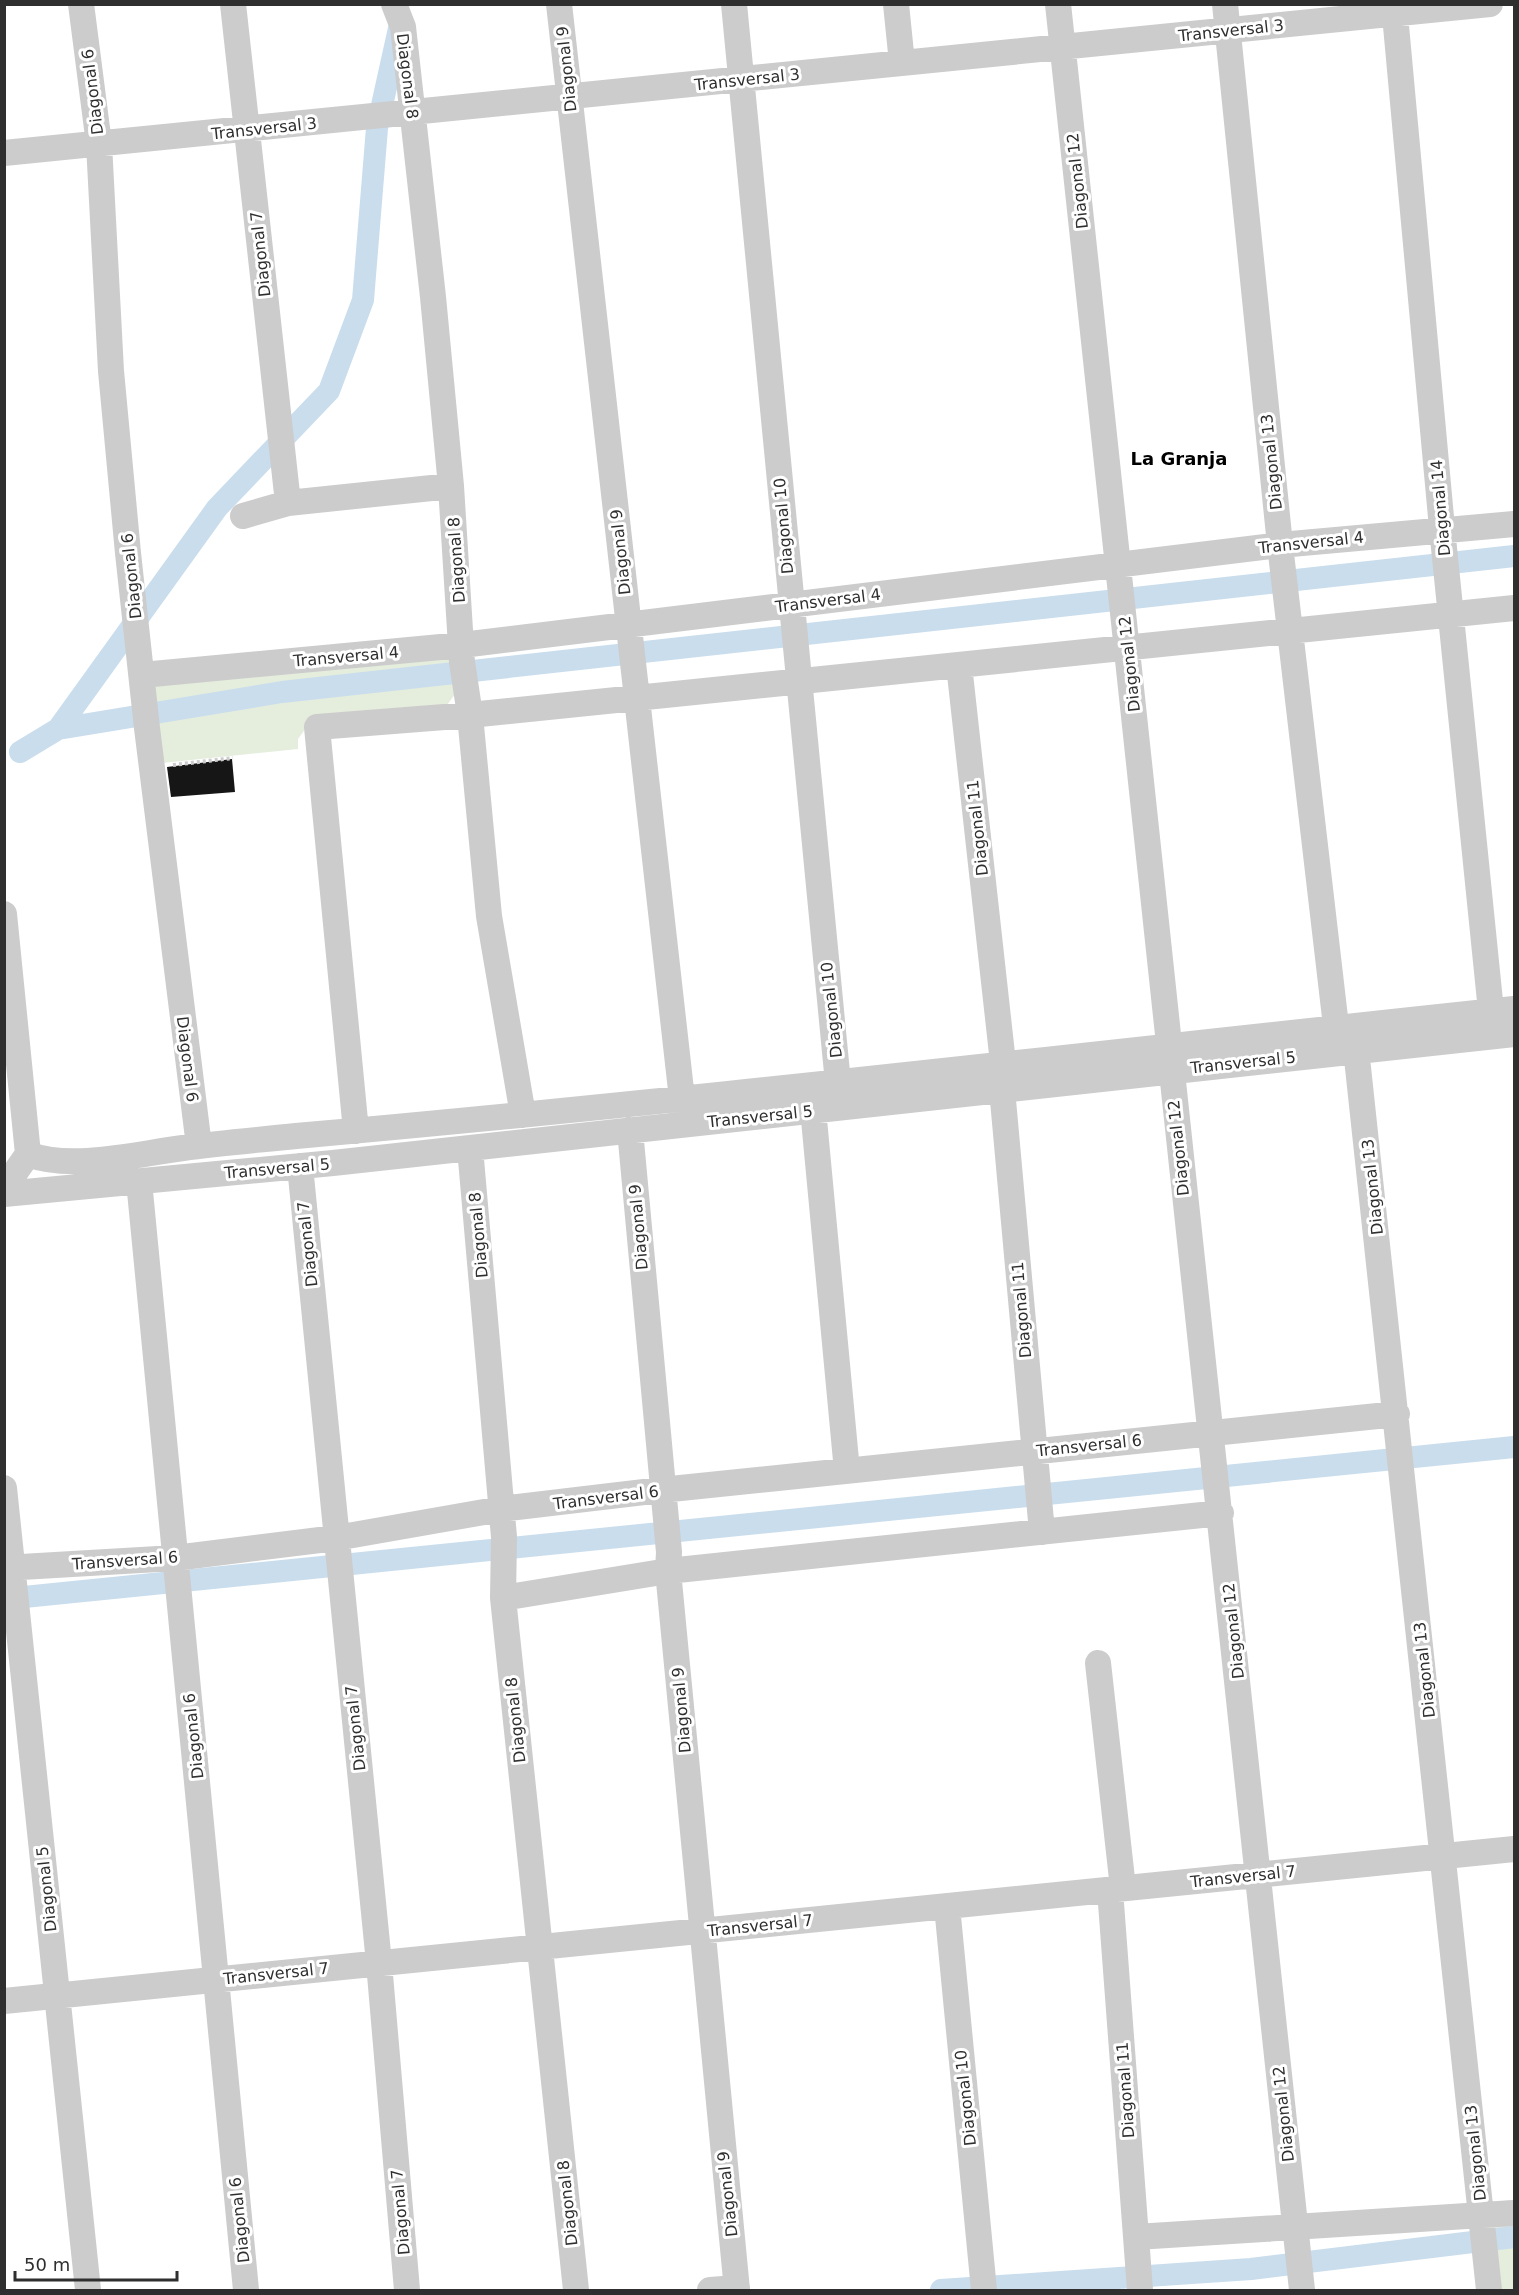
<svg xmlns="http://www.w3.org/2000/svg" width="1519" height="2295" font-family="'DejaVu Sans',sans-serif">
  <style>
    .green { fill: #e5eddd }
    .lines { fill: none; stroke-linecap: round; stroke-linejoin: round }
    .canal { stroke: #c9dded; stroke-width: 22 }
    .building { fill: #161616 }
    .path { stroke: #ccc; stroke-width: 4; stroke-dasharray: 3 3; stroke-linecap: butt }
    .minor { stroke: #ccc; stroke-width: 26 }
    .labels { text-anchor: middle; stroke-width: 6; stroke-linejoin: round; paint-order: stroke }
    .street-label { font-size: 16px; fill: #2f2f2f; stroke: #fff }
    .neighbourhood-label { font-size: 18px; font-weight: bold; fill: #000; stroke: #fff }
  </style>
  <rect width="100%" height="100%" fill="#fff"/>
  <path class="green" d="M444,648L457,663L459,689L447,705L309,724L298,739V749L162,763L153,682Z
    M1514,2200V2290H1489L1480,2203Z"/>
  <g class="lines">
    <path class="canal" d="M58,729L282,692L1514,556
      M20,752L58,729L217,508L329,391L363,300L377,128L400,24
      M4,1599L1514,1447
      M941,2290L1251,2269L1514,2237"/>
  </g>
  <path class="building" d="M232,759L235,792L171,797L167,767Z"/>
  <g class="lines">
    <path class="path" d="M173,765L233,758"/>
    <path class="minor" d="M81,4L99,144L111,371L128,553L147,728L199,1146
      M233,4L288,503
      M394,4L403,27L433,297L451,486L462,662L470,715L489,916L523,1115
      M559,4L682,1099
      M734,4L838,1083
      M896,4L902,63
      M1058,4L1302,2290
      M1225,4L1280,545L1336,1026
      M1394,4L1442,528L1491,1011
      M4,153L1490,4
      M243,516L288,503L451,486
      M959,665L1003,1063
      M142,675L462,645L1280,545L1514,524
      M4,914L28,1154
      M1356,1049L1489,2290
      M1002,1089L1042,1532
      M813,1109L847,1471
      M630,1130L669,1552L668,1571L737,2290
      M356,1131L317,727L470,715L1514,608
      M470,1148L504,1537L503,1598L576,2290
      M28,1154C71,1171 137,1154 183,1148C221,1143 258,1140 296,1136C702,1100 1108,1052 1514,1009
      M300,1166L379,1963L407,2290
      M139,1181L246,2290
      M4,1182L12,1177L28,1154
      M4,1194L333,1163L1514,1034
      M4,1488L88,2290
      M4,1568L175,1558L336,1538L501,1509L661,1490L1397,1414
      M503,1598L668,1571L1221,1513
      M1098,1663L1123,1888
      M1110,1890L1140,2290
      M947,1906L984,2290
      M4,2001L1514,1849
      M1136,2237L1514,2213
      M710,2290L737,2288"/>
  </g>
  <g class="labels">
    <g class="street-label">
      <text transform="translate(1231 30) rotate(-6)" y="6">Transversal 3</text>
      <text transform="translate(566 69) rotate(-96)" y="6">Diagonal 9</text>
      <text transform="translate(408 76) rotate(83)" y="6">Diagonal 8</text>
      <text transform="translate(747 79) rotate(-6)" y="6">Transversal 3</text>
      <text transform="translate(92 92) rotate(-97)" y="6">Diagonal 6</text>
      <text transform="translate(264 128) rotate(-6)" y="6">Transversal 3</text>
      <text transform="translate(1077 181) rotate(-96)" y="6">Diagonal 12</text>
      <text transform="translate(260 254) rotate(-96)" y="6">Diagonal 7</text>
      <text transform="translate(1271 462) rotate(-96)" y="6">Diagonal 13</text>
      <text transform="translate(1440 508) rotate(-95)" y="6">Diagonal 14</text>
      <text transform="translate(783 526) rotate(-95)" y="6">Diagonal 10</text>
      <text transform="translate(1311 542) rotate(-6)" y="6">Transversal 4</text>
      <text transform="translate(620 552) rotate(-96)" y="6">Diagonal 9</text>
      <text transform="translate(456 560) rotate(-94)" y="6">Diagonal 8</text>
      <text transform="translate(131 576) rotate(-96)" y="6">Diagonal 6</text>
      <text transform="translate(828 600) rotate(-7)" y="6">Transversal 4</text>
      <text transform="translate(346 656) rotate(-5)" y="6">Transversal 4</text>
      <text transform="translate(1129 664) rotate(-96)" y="6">Diagonal 12</text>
      <text transform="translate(977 828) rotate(-96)" y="6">Diagonal 11</text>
      <text transform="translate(831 1010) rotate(-96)" y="6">Diagonal 10</text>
      <text transform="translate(188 1059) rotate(83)" y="6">Diagonal 6</text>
      <text transform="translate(1243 1062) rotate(-6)" y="6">Transversal 5</text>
      <text transform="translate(760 1116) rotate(-6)" y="6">Transversal 5</text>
      <text transform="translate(1178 1148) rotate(-96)" y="6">Diagonal 12</text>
      <text transform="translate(277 1168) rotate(-5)" y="6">Transversal 5</text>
      <text transform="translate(1372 1187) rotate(-96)" y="6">Diagonal 13</text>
      <text transform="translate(638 1227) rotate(-95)" y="6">Diagonal 9</text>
      <text transform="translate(478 1235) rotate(-95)" y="6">Diagonal 8</text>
      <text transform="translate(307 1244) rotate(-96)" y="6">Diagonal 7</text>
      <text transform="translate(1021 1310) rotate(-95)" y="6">Diagonal 11</text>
      <text transform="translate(1089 1445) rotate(-6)" y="6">Transversal 6</text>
      <text transform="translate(606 1497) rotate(-7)" y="6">Transversal 6</text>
      <text transform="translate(125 1560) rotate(-4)" y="6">Transversal 6</text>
      <text transform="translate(1233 1631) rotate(-96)" y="6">Diagonal 12</text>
      <text transform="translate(1424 1670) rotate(-96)" y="6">Diagonal 13</text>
      <text transform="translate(681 1710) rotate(-95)" y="6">Diagonal 9</text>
      <text transform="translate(515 1720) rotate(-96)" y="6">Diagonal 8</text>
      <text transform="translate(355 1728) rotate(-96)" y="6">Diagonal 7</text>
      <text transform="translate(193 1736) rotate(-96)" y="6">Diagonal 6</text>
      <text transform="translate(1243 1876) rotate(-6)" y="6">Transversal 7</text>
      <text transform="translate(46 1889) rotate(-96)" y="6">Diagonal 5</text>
      <text transform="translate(760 1925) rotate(-6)" y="6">Transversal 7</text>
      <text transform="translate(276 1973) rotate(-6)" y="6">Transversal 7</text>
      <text transform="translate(1125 2090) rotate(-94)" y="6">Diagonal 11</text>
      <text transform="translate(965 2098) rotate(-96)" y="6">Diagonal 10</text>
      <text transform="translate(1283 2114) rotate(-96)" y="6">Diagonal 12</text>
      <text transform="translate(1475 2153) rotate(-96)" y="6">Diagonal 13</text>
      <text transform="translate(727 2194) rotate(-96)" y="6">Diagonal 9</text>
      <text transform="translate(567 2203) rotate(-96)" y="6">Diagonal 8</text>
      <text transform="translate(400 2212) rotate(-95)" y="6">Diagonal 7</text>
      <text transform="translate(239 2220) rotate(-96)" y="6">Diagonal 6</text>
    </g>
    <g class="neighbourhood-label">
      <text x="1179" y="465">La Granja</text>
    </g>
  </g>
  <rect width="1519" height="2295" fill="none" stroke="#2f2f2f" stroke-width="12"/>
  <path d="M15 2271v9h162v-9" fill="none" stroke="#2f2f2f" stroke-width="3"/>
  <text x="24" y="2271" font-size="18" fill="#2f2f2f" stroke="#ffffff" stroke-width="4.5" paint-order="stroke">50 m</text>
</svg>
